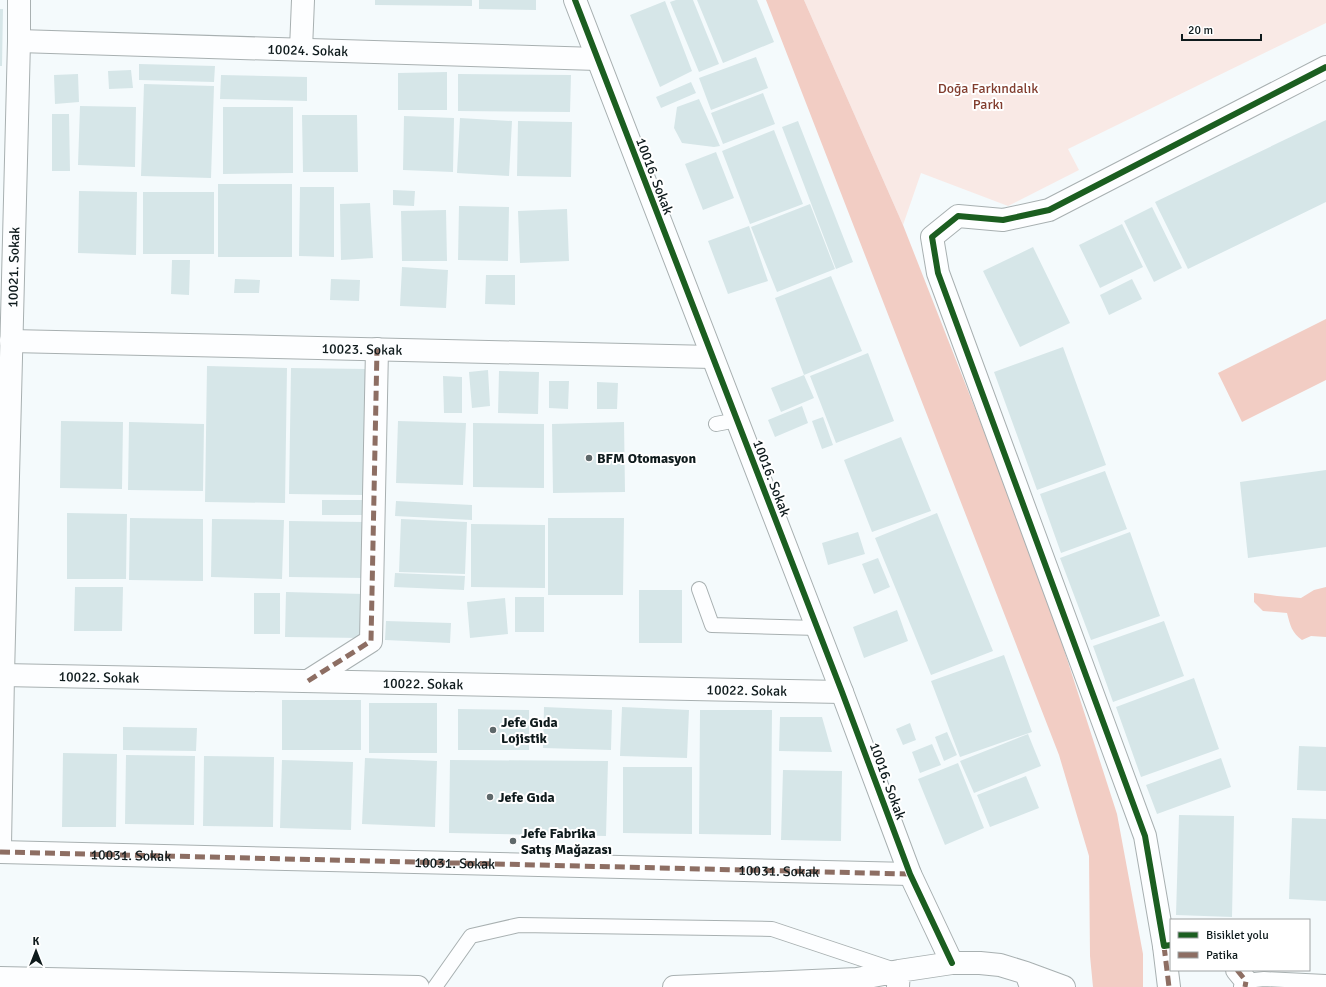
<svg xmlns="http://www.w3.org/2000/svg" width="1326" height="987" font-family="Signika,sans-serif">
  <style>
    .green { fill: #f9e9e5 }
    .water { fill: #f2cdc4 }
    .building { fill: #d6e6e8 }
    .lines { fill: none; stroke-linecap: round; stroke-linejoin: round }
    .lane-casing { stroke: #a8b0b1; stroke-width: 16 }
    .street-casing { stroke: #a8b0b1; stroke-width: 24 }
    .secondary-casing { stroke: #a8b0b1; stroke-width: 24 }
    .lane { stroke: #fdfeff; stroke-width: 14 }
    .street { stroke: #fdfeff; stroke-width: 22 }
    .secondary { stroke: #fdfeff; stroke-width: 22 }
    .quiet { stroke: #8d6e63; stroke-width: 5; stroke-dasharray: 10 5; stroke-linecap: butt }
    .cycleway-casing { stroke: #fff; stroke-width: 8 }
    .cycleway { stroke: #1b5e20; stroke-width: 6 }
    .poi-dot { fill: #5e686a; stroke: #fff; stroke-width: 1.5 }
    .labels { text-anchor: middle; stroke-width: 4; stroke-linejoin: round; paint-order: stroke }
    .street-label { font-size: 14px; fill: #0e1a1c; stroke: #fff }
    .park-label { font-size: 14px; fill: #813d2e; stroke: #fff }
    .poi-label { font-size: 14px; font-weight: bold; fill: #0e1a1c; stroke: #fff; text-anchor: start }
  </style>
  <rect width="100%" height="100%" fill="#f4fafc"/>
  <path class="green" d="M804,0H1326V23L1068,149L1079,170L1008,206L921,173L903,225Z"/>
  <path class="water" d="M766,0H804L903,225L1038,569L1117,814L1143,954V987H1093L1090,956L1089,856L1059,755Z
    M1326,319V380L1242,422L1218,373Z
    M1326,587V637L1311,636L1302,640C1292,633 1290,625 1287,613L1263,611L1254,602V593L1277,596L1301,598L1314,590Z"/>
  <path class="building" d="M375,0H472V6L375,5Z
    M479,0H536V10L479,9Z
    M676,0H693L719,64L699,72L670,2Z
    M697,0H757L774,42L723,63Z
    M665,1L692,71L660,87L630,15Z
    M0,9H3L2,66H0Z
    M756,57L768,88L711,110L699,78Z
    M139,64L215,66L214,82L139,80Z
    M131,70L133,88L109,89L108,71Z
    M447,72V110H398V73Z
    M78,74L79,102L55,104L54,75Z
    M458,74L571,75L570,112L458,111Z
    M221,75L307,77V101L220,99Z
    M691,82L696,93L661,108L656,97Z
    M144,84L214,86L211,178L141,176Z
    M763,93L775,124L723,144L711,113Z
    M699,99L720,146L714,147L682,143L674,128L677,107Z
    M80,106L136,107L135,167L78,165Z
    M223,107H293V173L223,174Z
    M52,114H69L70,171H52Z
    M302,115H357L358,172H303Z
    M404,116L454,118L453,172L403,170Z
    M460,118L512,121L509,176L457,173Z
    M1326,120V202L1188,269L1155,202Z
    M518,121L572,122L571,177L517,176Z
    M798,121L853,262L836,269L782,127Z
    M774,130L803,204L750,224L722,151Z
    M716,152L734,198L703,210L685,164Z
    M218,184H292V257H218Z
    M300,187H334V257L299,256Z
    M393,190L415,191L414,206L393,205Z
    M79,191L137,192L136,255L78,253Z
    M143,192H214V254H143Z
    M370,203L373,258L341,260L340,204Z
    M810,204L835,269L777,292L751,227Z
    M459,206L509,207L508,261L458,260Z
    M1152,207L1182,268L1154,282L1124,221Z
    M567,209L569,261L520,263L518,211Z
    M446,210L447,261H402L401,211Z
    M1122,224L1143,267L1100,288L1079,245Z
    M749,226L768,281L728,294L708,241Z
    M1033,247L1070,323L1020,347L983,271Z
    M172,260H190L189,295L171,294Z
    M402,267L448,270L446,308L400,306Z
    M486,275H515V305L485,304Z
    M831,276L862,351L804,375L775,298Z
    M235,279L260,280L259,293H234Z
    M331,279L360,280L359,301L330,300Z
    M1132,279L1142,299L1109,315L1100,295Z
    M1063,347L1106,465L1037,490L994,372Z
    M868,353L894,421L836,443L810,376Z
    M207,366L287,368L285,503L205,502Z
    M291,368L367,369L365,495L289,494Z
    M488,370L490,406L472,408L469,372Z
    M499,371L539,372L538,414L498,413Z
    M804,375L814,398L781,412L771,388Z
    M443,376L462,377V413H444Z
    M549,381H569L568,409L549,408Z
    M597,382L618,383L617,409H597Z
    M802,406L808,423L775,437L768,420Z
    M823,417L833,445L822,449L812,421Z
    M61,421L123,422L122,489L60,488Z
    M398,421L466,423L463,485L396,483Z
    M129,422L204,424L203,491L128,490Z
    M624,422L625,492L553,493L552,424Z
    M473,423L544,424V488L473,487Z
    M901,437L931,511L872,532L844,460Z
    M1326,470V547L1248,558L1240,482Z
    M1105,471L1127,529L1061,553L1040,494Z
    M322,500H369V515H322Z
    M396,501L472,505V520L395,516Z
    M67,513L127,514L126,579H67Z
    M937,513L993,651L931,675L875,538Z
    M130,518L203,519V581L129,580Z
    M548,518H624L623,595H548Z
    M212,519L284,520L282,579L211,577Z
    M401,519L467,522L465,574L399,572Z
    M289,521L365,522L364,578L289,577Z
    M471,524L545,525V588L471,587Z
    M858,532L865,554L828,565L822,543Z
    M1130,532L1160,616L1091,640L1060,558Z
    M878,558L890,587L874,594L862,564Z
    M395,573L465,576L464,590L394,587Z
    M75,587H123L122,631H74Z
    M639,590H682V643H639Z
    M286,592L364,594L363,638L285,637Z
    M254,593H280V634H254Z
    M515,597H544V632H515Z
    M505,598L508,634L470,638L467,602Z
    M897,610L908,641L864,658L853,627Z
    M386,621L451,623L450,643L385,640Z
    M1164,621L1184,676L1113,702L1093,646Z
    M1004,655L1032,732L960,757L931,681Z
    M1194,678L1219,749L1141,777L1116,707Z
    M282,700H361V750H282Z
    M369,703H437V753H369Z
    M544,707L612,710L611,750L543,748Z
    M622,707L689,710L687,758L620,756Z
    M458,709L529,710V750H458Z
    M700,710H772L771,835L699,834Z
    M780,717H822L832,752L779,751Z
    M910,723L916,740L903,745L896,729Z
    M123,727L197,728L196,751L123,750Z
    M947,732L957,755L944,761L935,737Z
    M1028,734L1041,766L974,793L960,761Z
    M932,744L941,765L920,773L912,752Z
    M1299,746L1326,747V791L1297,790Z
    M63,753L117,754L116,827H62Z
    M126,755L195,756L194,825L125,824Z
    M204,756L274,757L273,827L203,826Z
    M365,758L437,761L435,827L362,824Z
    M1221,758L1231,787L1157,814L1146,785Z
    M282,760L353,762L351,830L280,828Z
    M450,760L608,761L606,836L449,833Z
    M958,763L984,828L945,845L918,779Z
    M623,767H692V834L623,833Z
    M783,770L842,771L841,841L781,840Z
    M1026,776L1039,808L990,827L977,795Z
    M1179,815L1234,816L1232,917L1176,915Z
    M1292,818L1326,819V901L1289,899Z"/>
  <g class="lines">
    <g class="lane-casing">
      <path id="lane" d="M716,424L737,420
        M699,589L712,625L817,628
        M1246,981L1264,979L1326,982
        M435,987L471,936L519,925L772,929L895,970"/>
    </g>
    <g class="street-casing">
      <g id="street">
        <path d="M575,0L842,692L910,874L952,963"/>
        <path id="s1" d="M19,41L597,59"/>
        <path d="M301,49L303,0"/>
        <path id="s2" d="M11,341L712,357"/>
        <path id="s3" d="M3,675L842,692"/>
        <path d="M308,681L371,641L377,349"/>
        <path id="s4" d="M0,845L3,675L19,41V0"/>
        <path id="s5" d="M0,852L910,874"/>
        <path d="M1171,945L1164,946L1145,836L938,273L932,237L958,216L1003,220L1049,210L1326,67"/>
        <path d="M1164,946L1169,987"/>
        <path d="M1237,970L1246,981L1245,987"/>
      </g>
    </g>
    <g class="secondary-casing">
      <path id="secondary" d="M1026,973L1064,987
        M0,978L418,987
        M674,987L857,979L899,971
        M898,987L899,971L952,963H980L1000,965L1026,973L1031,987"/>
    </g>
    <use href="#lane" class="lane"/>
    <use href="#street" class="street"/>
    <use href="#secondary" class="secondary"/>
    <path class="quiet" d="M308,681L371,641L377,349
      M0,852L910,874
      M1164,946L1169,987
      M1237,970L1246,981L1245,987"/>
    <g class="cycleway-casing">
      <path id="cycleway" d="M575,0L842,692L910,874L952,963
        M1171,945L1164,946L1145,836L938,273L932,237L958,216L1003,220L1049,210L1326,67"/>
    </g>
    <use href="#cycleway" class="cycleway"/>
  </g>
  <g class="poi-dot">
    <circle cx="589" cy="458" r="4"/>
    <circle cx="493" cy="730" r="4"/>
    <circle cx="490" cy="797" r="4"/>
    <circle cx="513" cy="841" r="4"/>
  </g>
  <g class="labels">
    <g class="street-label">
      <text dy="5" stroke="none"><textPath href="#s1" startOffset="289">10024. Sokak</textPath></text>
      <text transform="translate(655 176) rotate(69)" y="5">10016. Sokak</text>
      <text dy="5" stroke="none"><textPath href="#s4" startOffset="578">10021. Sokak</textPath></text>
      <text dy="5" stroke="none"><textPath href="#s2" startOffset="351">10023. Sokak</textPath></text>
      <text transform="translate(772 478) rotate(69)" y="5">10016. Sokak</text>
      <text dy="5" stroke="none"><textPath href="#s3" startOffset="96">10022. Sokak</textPath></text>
      <text dy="5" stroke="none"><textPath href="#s3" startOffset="420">10022. Sokak</textPath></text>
      <text dy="5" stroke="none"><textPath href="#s3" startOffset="744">10022. Sokak</textPath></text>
      <text transform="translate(888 781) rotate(70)" y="5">10016. Sokak</text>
      <text dy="5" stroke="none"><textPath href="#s5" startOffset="131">10031. Sokak</textPath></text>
      <text dy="5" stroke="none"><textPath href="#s5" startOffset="455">10031. Sokak</textPath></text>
      <text dy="5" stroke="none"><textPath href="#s5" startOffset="779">10031. Sokak</textPath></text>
    </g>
    <g class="park-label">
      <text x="988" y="93">Doğa Farkındalık<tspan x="988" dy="16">Parkı</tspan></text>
    </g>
    <g class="poi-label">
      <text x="597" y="463">BFM Otomasyon</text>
      <text x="501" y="727">Jefe Gıda<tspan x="501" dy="16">Lojistik</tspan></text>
      <text x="498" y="802">Jefe Gıda</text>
      <text x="521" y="838">Jefe Fabrika<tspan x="521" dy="16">Satış Mağazası</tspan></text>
    </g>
  </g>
  <rect x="1170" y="919" width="140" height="52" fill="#ffffff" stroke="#9fa3a4"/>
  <rect x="1178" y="932" width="20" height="6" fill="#1b5e20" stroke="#9fa3a4"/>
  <text x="1206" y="939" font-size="12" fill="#0e1a1c">Bisiklet yolu</text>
  <rect x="1178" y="952" width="20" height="6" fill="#8d6e63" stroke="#9fa3a4"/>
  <text x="1206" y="959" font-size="12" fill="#0e1a1c">Patika</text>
  <g transform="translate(36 951)" stroke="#ffffff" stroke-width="3" paint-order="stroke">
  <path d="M0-3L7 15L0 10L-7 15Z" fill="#0e1a1c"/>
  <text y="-6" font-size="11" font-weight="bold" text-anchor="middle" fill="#0e1a1c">K</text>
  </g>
  <path d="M1182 34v6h79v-6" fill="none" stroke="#0e1a1c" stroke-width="2"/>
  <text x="1188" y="34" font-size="12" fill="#0e1a1c" stroke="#ffffff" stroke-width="3" paint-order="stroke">20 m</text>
</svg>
